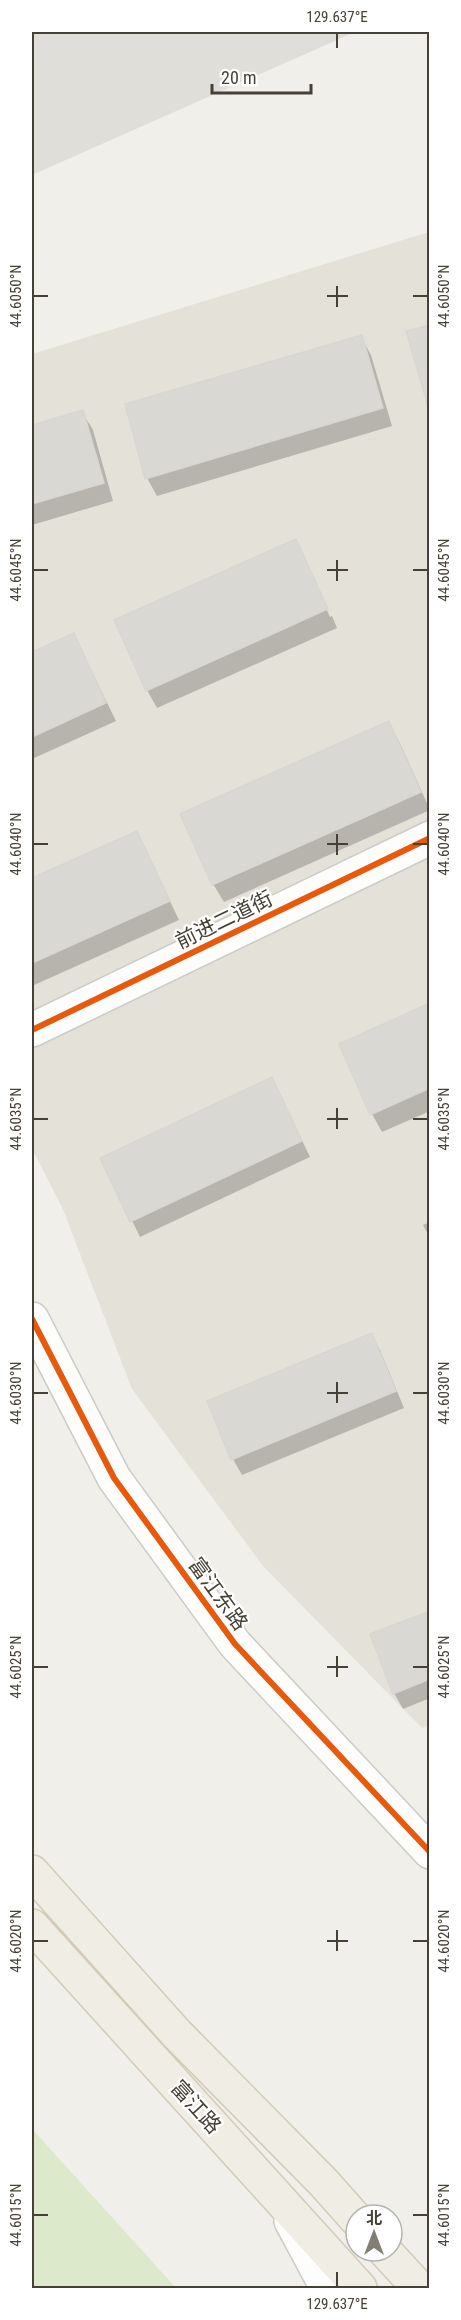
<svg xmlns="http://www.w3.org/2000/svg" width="461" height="2320" font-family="'Roboto Condensed','Noto Sans SC',sans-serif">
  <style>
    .residential { fill: #e4e1d8 }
    .industrial { fill: #e0ded8 }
    .green { fill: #dceacb }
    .shadow { fill: #0003 }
    .building { fill: #dad8d2; stroke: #d8d6d0; stroke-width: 1.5 }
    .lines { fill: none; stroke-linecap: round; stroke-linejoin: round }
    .minor-casing { stroke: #cccbc6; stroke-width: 36 }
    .major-casing { stroke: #d2cbb8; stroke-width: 36 }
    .minor { stroke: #fdfdfc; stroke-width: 33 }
    .major { stroke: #f0ede4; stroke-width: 33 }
    .cycleway-casing { stroke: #fff; stroke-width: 10 }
    .cycleway { stroke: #e8590c; stroke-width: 6 }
    .ticks { fill: none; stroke: #464136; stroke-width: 2 }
    .labels { text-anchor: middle; stroke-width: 4.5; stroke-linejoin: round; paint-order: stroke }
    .street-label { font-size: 21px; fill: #464136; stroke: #fff }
    .neatline { fill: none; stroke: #464136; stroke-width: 2 }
    .ticks-label { font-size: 15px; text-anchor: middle; fill: #464136 }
  </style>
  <rect width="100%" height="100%" fill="#f0efea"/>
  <path class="residential" d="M429,232L430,1725L422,1728L263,1566L132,1389L62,1207L32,1149V354Z"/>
  <path class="industrial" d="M32,32H355L32,175Z"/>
  <path class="green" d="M32,2129L176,2288H32Z"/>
  <path class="shadow" d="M361,337L371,355L392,426L157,496L147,478Z
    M82,412L93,430L113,501L32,525V426Z
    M296,541L305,557H303L330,617L332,616L337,628L157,708L147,690Z
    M74,635L116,721L32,759V654Z
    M388,723L399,741L430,810L224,902L213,884Z
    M137,833L179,920L32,986V880Z
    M430,1005V1111L382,1132L372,1114Z
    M280,1094L310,1157L140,1237L102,1159Z
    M430,1222V1238L423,1225Z
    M371,1335L380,1350L404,1408L242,1475L233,1459L209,1402Z
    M430,1612V1698L403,1709L394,1693Z"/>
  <path class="building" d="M430,325V406H428L406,331Z
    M362,335L383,408L145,479L125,404Z
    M83,410L104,483L32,504V425Z
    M296,539L328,609L146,691L114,620Z
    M74,633L106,703L32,737V652Z
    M389,721L421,792L212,885L180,814Z
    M137,831L170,901L32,963V878Z
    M430,1003V1088L370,1115L339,1044Z
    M272,1077L302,1141L130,1222L100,1158Z
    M372,1333L396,1391L231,1460L207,1401Z
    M430,1611V1679L393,1694L370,1634Z"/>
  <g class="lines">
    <g class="minor-casing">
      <path id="minor" d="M32,1030L430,838
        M32,1319L114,1478L235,1644L430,1852
        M291,2221L327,2288"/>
    </g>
    <g class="major-casing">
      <path id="major" d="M32,1872L177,2034L324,2183L356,2219
        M32,1926L360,2288
        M385,2251L419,2288"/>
    </g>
    <use href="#minor" class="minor"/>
    <use href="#major" class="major"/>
    <g class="cycleway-casing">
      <path id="cycleway" d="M32,1030L430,838
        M32,1319L114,1478L235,1644L430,1852"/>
    </g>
    <use href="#cycleway" class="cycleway"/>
  </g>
  <path class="ticks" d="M337,33V48M337,286V307M33,296H48M327,296H348M413,296H428M337,560V581M33,570H48M327,570H348M413,570H428M337,834V855M33,844H48M327,844H348M413,844H428M337,1108V1129M33,1119H48M327,1119H348M413,1119H428M337,1382V1403M33,1393H48M327,1393H348M413,1393H428M337,1656V1677M33,1667H48M327,1667H348M413,1667H428M337,1930V1951M33,1941H48M327,1941H348M413,1941H428M33,2215H48M413,2215H428M337,2272V2287"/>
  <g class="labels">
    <g class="street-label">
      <text transform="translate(224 920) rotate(-26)" y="7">前进二道街</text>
      <text transform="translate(218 1594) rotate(54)" y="7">富江东路</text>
      <text transform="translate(196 2107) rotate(48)" y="7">富江路</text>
    </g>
  </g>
  <rect width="461" height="2320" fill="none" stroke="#ffffff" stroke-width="66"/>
  <g transform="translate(374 2233)"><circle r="28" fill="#ffffff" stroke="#b5b3af" stroke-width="1.5"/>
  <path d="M0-4.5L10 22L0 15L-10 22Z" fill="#827e75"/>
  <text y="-9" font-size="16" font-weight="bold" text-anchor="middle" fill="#464136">北</text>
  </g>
  <path d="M212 84v9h99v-9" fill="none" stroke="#464136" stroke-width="3"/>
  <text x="221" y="84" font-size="18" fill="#464136" stroke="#ffffff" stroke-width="4.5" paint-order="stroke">20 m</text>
  <rect x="33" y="33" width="395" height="2254" class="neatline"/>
  <g class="ticks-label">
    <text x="337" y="22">129.637°E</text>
    <text transform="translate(16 296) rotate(-90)" y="5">44.6050°N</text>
    <text transform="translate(444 296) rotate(-90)" y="5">44.6050°N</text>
    <text transform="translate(16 570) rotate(-90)" y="5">44.6045°N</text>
    <text transform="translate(444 570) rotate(-90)" y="5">44.6045°N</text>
    <text transform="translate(16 844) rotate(-90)" y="5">44.6040°N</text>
    <text transform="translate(444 844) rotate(-90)" y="5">44.6040°N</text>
    <text transform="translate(16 1119) rotate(-90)" y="5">44.6035°N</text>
    <text transform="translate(444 1119) rotate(-90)" y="5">44.6035°N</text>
    <text transform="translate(16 1393) rotate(-90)" y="5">44.6030°N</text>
    <text transform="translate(444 1393) rotate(-90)" y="5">44.6030°N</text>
    <text transform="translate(16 1667) rotate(-90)" y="5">44.6025°N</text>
    <text transform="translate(444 1667) rotate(-90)" y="5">44.6025°N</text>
    <text transform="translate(16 1941) rotate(-90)" y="5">44.6020°N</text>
    <text transform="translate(444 1941) rotate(-90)" y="5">44.6020°N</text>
    <text transform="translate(16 2215) rotate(-90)" y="5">44.6015°N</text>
    <text transform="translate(444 2215) rotate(-90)" y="5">44.6015°N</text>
    <text x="337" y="2309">129.637°E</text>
  </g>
</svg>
